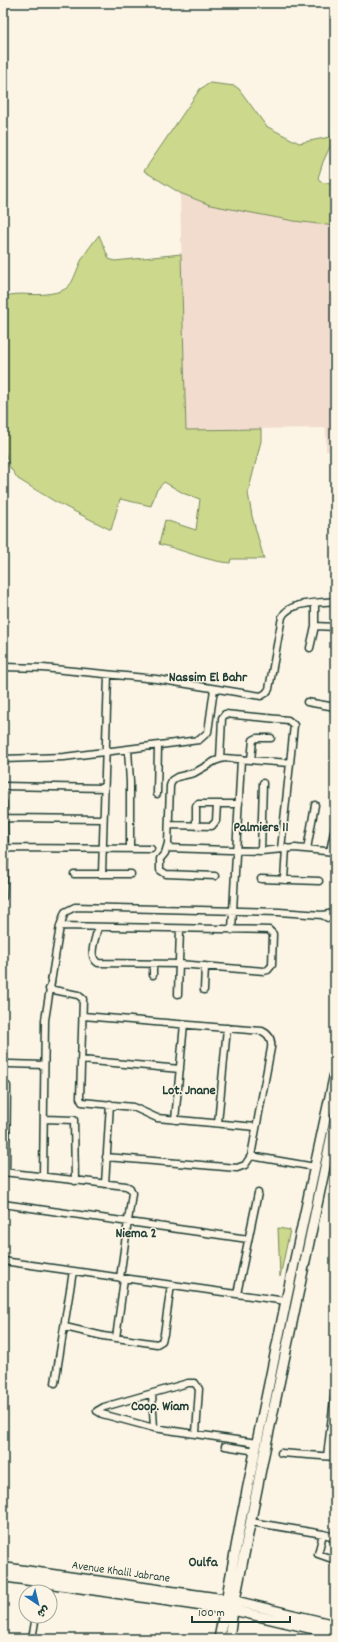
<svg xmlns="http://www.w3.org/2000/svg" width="338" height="1642" font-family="Dekko,'Playpen Sans Arabic',sans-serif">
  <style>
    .built { fill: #f2dcce }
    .green { fill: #ccd88b; stroke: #768a60 }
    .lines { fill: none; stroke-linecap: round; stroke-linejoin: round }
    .minor-casing { stroke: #1f3d34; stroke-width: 9 }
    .secondary-casing { stroke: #1f3d34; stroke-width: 12 }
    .primary-casing { stroke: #1f3d34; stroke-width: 13 }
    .minor { stroke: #fcf5e5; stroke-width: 6 }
    .secondary { stroke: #fcf5e5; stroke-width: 9 }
    .primary { stroke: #fcf5e5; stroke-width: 10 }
    .labels { text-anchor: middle; stroke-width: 3; stroke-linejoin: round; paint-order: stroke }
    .street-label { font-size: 12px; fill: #1f3d34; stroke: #fcf5e5 }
    .quarter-label { font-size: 14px; font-weight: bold; fill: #1f3d34; stroke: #fcf5e5 }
  </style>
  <rect width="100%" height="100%" fill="#fcf5e5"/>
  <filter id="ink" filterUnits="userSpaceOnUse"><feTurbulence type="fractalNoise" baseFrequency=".025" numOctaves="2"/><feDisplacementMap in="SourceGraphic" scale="8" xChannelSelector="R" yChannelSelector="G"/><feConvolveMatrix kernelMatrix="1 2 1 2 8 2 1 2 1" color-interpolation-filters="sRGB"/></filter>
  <g filter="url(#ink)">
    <path class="built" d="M180,193L210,205L294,221L335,226V452L326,451V428L186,430Z"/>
    <path class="green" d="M210,83L235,86L239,89L266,126L299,143L335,136L323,162L318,178L321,182L335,185V226L294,221L210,205L180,193L144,171L200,89Z
      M99,235L109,259L115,261L181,254L186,430L261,429V441L248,493L252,516L264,559H231L230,563C206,561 183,550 159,544L165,520L196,530L200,499L185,494L164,482L156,491L151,506L120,499L111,530L54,501L18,479L9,466L3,445V327L6,296C19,292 33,296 46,294C74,291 71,282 81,261C86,251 93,243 99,235Z
      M278,1228L290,1230L280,1277Z"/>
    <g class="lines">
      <g class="minor-casing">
        <path id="minor" d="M315,626L335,627
          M310,648L315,626V603
          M3,667L43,668L156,679L261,696L266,693L269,689L282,617C289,601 320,603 335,601
          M307,702L335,707
          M128,749L130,782V849
          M3,759L64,757L199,740L208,732L214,689
          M220,759L222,718L225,714L288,720L294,725L281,849
          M251,760L253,740L257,738H271
          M3,786L104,788
          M157,794L158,746
          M3,802L5,848L3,897
          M4,818L103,819
          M169,825L212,826L216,821L217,804
          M196,826V806L198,804H239
          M5,848L151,849
          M167,848L261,851L295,848L335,852
          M307,849L315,805
          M261,851L263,783
          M330,851L335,827
          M74,874H131
          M102,874L108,675
          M215,876L166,874L160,870V859L165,853L168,843L170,786L172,780L177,777L194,773L215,761L224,758L290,763
          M261,879L319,881
          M284,880L286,848
          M322,915L328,918L335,920
          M60,926L269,930L273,934L272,965L268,970L264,971L179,964L98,963C87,956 96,938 98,927
          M232,930L241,759
          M153,975V964
          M49,989L78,995L83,999L80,1098L82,1102L133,1107L157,1118L256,1127
          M204,990L205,966
          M178,994L180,929
          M83,1016L262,1031C269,1034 272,1040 271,1048L251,1156L245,1165L237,1168L106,1157
          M81,1060L180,1069
          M9,1064L44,1065
          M44,1119L74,1120L75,1181
          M175,1120L184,1024
          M218,1123L227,1028
          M251,1156L315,1167
          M3,1172L126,1186L130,1188L132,1193L120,1278
          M6,1173L7,1086
          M43,1177L45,1020L60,926L65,912L75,907L279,912L322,915L335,913
          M105,1184L110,1104
          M3,1204L248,1239
          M3,1261L286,1301
          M237,1294L258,1193
          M65,1327L103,1336L157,1344L162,1341L164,1334L171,1285
          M116,1338L124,1279
          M55,1383L73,1271
          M152,1394L154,1428
          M196,1433L199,1389L195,1383H188L104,1407L97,1411L102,1414L154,1428L257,1443
          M225,1446L256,1451
          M281,1453L335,1457
          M327,1456L335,1391
          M251,1522L323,1534L331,1536L335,1542
          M323,1534L318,1554L335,1560
          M40,1592L41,1581
          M32,1639L36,1616"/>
      </g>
      <g class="secondary-casing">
        <path id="secondary" d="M235,1601L335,1625
          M233,1610L335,1634
          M219,1639L241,1520L286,1301L335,1073
          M229,1639L233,1610L263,1459L335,1120"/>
      </g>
      <g class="primary-casing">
        <path id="primary" d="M3,1568L235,1601
          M3,1576L233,1610"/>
      </g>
      <use href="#minor" class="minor"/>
      <use href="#secondary" class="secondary"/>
      <use href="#primary" class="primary"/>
    </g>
  </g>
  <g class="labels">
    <g class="street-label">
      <text transform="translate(121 1571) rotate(8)" y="4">Avenue Khalil Jabrane</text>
    </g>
    <g class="quarter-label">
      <text x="208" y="681">Nassim El Bahr</text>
      <text x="261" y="831">Palmiers 11</text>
      <text x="189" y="1094">Lot. Jnane</text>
      <text x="136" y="1237">Niema 2</text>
      <text x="160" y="1410">Coop. Wiam</text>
      <text x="203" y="1566">Oulfa</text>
    </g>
  </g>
  <rect width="338" height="1642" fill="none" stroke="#fcf5e5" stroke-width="16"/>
  <rect x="8" y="8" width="322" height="1626" fill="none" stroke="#1f3d34" stroke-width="1.5" filter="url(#ink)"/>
  <g transform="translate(38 1604) rotate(145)"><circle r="19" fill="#fcf5e5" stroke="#a4ab9e"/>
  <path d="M0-3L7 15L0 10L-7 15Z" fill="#1f6fb2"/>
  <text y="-6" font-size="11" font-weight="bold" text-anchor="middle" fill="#1f3d34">ش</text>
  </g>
  <path d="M192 1616v6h98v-6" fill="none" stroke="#1f3d34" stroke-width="2"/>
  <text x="198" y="1616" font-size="12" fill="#1f3d34" stroke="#fcf5e5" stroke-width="3" paint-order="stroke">100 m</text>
</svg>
